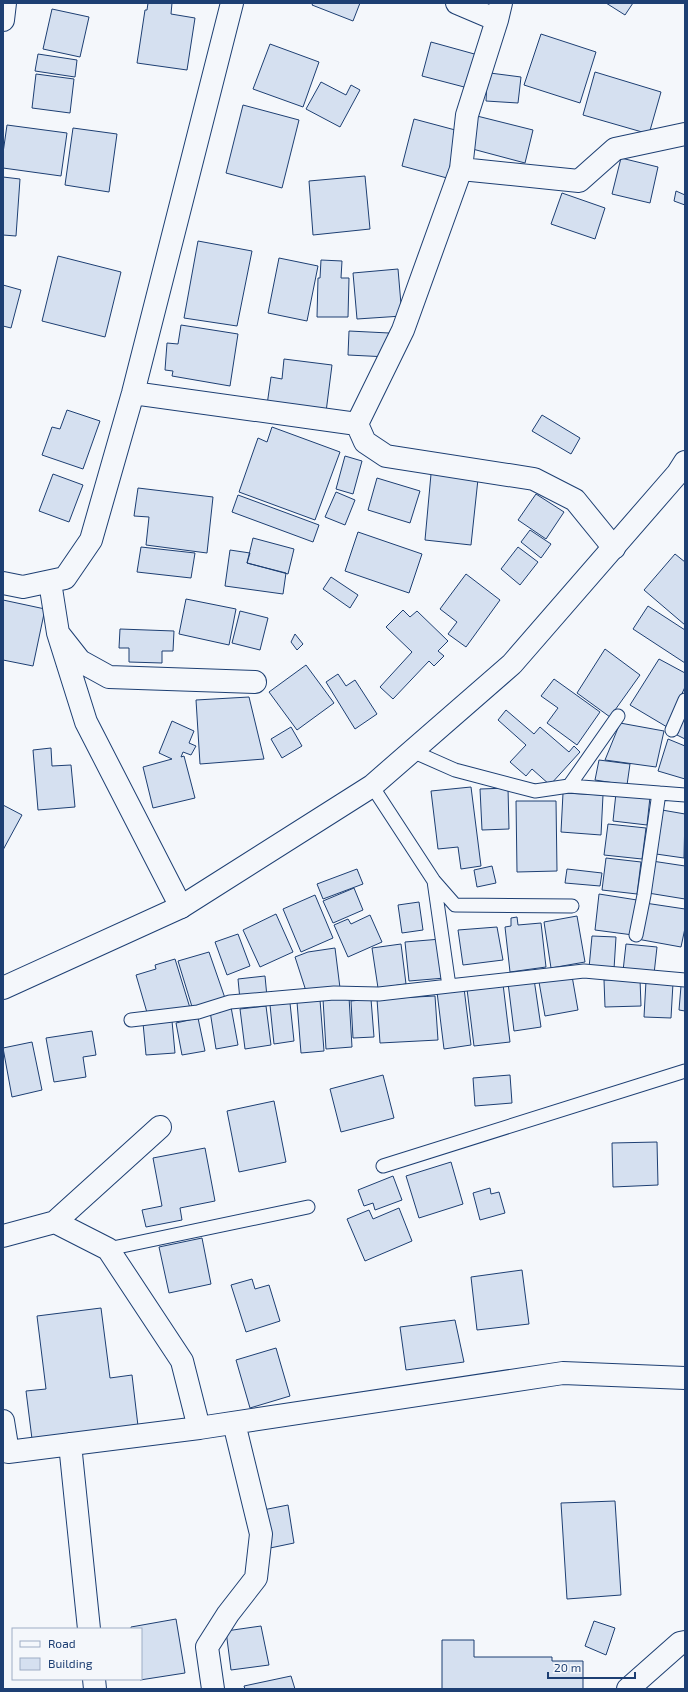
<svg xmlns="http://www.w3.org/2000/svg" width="688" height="1692" font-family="'Exo 2',sans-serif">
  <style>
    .building { fill: #d5e0f0; stroke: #1d3f73 }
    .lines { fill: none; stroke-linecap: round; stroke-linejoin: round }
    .service-casing { stroke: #1d3f73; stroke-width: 15 }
    .minor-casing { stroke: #1d3f73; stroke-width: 24 }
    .primary-casing { stroke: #1d3f73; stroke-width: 24 }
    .service { stroke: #f4f7fb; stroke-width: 13 }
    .minor { stroke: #f4f7fb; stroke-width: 22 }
    .primary { stroke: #f4f7fb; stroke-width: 22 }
  </style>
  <rect width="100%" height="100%" fill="#f4f7fb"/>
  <path class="building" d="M148,3H172L171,14L195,18L187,70L137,63L145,10H147Z
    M313,3H360L353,21L312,5Z
    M606,3H633L625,15Z
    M52,9L89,17L80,57L43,49Z
    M541,34L596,52L580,103L524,85Z
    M431,42L478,55L468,88L422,76Z
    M270,44L319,62L303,107L253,89Z
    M38,54L77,60L75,77L35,71Z
    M595,72L661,92L649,134L583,115Z
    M490,73L521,77L518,103L486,101L487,81Z
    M36,74L74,79L70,113L32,108Z
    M321,82L346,95L351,85L360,90L340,127L306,109Z
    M243,105L299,120L282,188L226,173Z
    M473,115L533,130L525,163L465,147Z
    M414,119L459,131L447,178L402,166Z
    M7,125L67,133L61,176L3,168V153Z
    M73,128L117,134L109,192L65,185Z
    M621,158L658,167L650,203L612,194Z
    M365,176L370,229L313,235L309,181Z
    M3,177L20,179L16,236L3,235Z
    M676,191L685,195V205L674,201Z
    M562,193L605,208L595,239L551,224Z
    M198,241L252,251L237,326L184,318Z
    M58,256L121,272L105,337L42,321Z
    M279,258L318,266L307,321L268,313Z
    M321,260L342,261L341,278H349L348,317H317L318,278H320Z
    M398,269L402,316L357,319L353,273Z
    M3,285L21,290L11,328L3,326Z
    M181,325L238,334L230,386L172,376L173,371L165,370L167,343L178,344Z
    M349,331L389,333L388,357L348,355Z
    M284,359L332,365L326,412L267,405L271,377L282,379Z
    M67,410L100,421L83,469L42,455L52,427L60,429Z
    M542,415L580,438L571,454L532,431Z
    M272,427L340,452L315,520L239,492L258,438L267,442Z
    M345,456L362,461L353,494L336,489Z
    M53,474L83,485L69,522L39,511Z
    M431,474L478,479L471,545L425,540Z
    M377,478L420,491L410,523L368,510Z
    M138,488L213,497L207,553L146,545L149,517L134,516Z
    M336,492L355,500L345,525L325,517Z
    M536,494L564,512L546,539L518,520Z
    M238,495L319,525L313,542L232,512Z
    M530,530L551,544L541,558L521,542Z
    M358,532L422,554L409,593L345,571Z
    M253,538L294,549L288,574L247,563Z
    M141,547L195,553L191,578L137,572Z
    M518,547L538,562L520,585L501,569Z
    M230,550L250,553L247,563L286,573L283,594L225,586Z
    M675,554L685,562V625L644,590Z
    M466,574L500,600L466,647L448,634L457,622L440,609Z
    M331,577L358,595L350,608L323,589Z
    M186,599L236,609L229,645L179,634Z
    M3,600L45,609L33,666L3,660Z
    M648,606L685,630V663L633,629Z
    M403,610L410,617L417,611L448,641L438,651L444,656L434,666L429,661L393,699L380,687L412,652L386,627Z
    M240,611L268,618L260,650L232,643Z
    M120,629L174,631L173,651H162V663L129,662V648H119Z
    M295,634L303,644L297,650L291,642Z
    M605,649L640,675L610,717L577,693Z
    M659,659L685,673V687L667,727L630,705Z
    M306,665L334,703L297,730L269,692Z
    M338,674L346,686L355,680L377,714L355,729L326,682Z
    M554,679L600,712L577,745L547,723L558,708L541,696Z
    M249,697L264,759L200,764L196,700Z
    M506,710L534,734L540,727L569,752L574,746L580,752L550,785L532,769L526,776L510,762L526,745L498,720Z
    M685,712V739L675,734Z
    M172,721L194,731L189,743L196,746L191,755L183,752L181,757L184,756L195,798L153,808L143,767L172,759L159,753Z
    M620,723L664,731L656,767L605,760Z
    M291,727L302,746L282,758L271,739Z
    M668,739L685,746V779L658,771Z
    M51,748L52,766L71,765L75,807L38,810L33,750Z
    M599,760L630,764L627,785L595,780Z
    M471,787L481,866L461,869L458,847L438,849L431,791Z
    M508,788L509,829L482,830L480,789Z
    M563,793L603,795L601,835L561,832Z
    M616,793L650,797L647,825L613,821Z
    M516,801H556L557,871L517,872Z
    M3,805L22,815L3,850Z
    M662,810L685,814L684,858L656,854Z
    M608,824L646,828L642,859L604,855Z
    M606,858L641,862L637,894L602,890Z
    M652,861L685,866V899L648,893Z
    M492,866L496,883L477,887L474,870Z
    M357,869L363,884L323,899L317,884Z
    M567,869L602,873L600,886L565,883Z
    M354,888L363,910L333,923L323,901Z
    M599,894L637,900L633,935L595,930Z
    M315,895L333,938L301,952L283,909Z
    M419,902L423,930L402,933L398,905Z
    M645,903L685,909V928L681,947L637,939Z
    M276,914L293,952L260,967L243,930Z
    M370,915L382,942L348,957L334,925L348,919L351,924Z
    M577,916L585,962L551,968L544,922Z
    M517,917L518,925L541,923L546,967L510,972L505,927L511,926V918Z
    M497,927L503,960L463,965L458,930Z
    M238,934L250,966L227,975L215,942Z
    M592,936L616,937L614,969L589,968Z
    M441,939L445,978L409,981L405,942Z
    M401,944L406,984L378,988L372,948Z
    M626,944L657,947L654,974L623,971Z
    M335,948L340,988L306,991L295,957L308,952Z
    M209,952L226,1001L193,1010L178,961Z
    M175,959L190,1008L148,1016L136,975L156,969L155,965Z
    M265,976L267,997L240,1000L238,979Z
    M572,976L578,1010L545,1016L539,982Z
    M534,979L541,1027L514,1031L508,983Z
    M640,979L641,1006L605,1007L604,980Z
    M646,981L673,983L671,1018L644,1017Z
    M503,984L510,1042L474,1046L467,989Z
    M681,986H685V1011L679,1010Z
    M464,988L471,1045L444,1049L437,992Z
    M435,996L438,1040L380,1043L377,999Z
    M349,997L352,1047L326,1049L323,999Z
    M371,999L374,1037L353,1038L351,1001Z
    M320,1000L324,1051L301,1053L297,1002Z
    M290,1003L294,1041L274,1044L270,1005Z
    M266,1006L271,1045L245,1049L240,1009Z
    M231,1007L238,1045L216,1049L210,1011Z
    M198,1018L205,1051L182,1055L176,1023Z
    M172,1021L175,1053L146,1055L143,1023Z
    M92,1031L96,1055L83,1057L86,1077L54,1082L46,1038Z
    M32,1042L42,1090L12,1097L3,1048Z
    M383,1075L394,1118L341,1132L330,1089Z
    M510,1075L512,1103L475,1106L473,1078Z
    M274,1101L286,1162L239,1172L227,1111Z
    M657,1142L658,1185L613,1187L612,1143Z
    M205,1148L215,1201L180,1208L182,1220L146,1227L142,1210L162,1206L153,1158Z
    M451,1162L463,1204L419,1218L406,1176Z
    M393,1176L402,1200L375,1210L373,1203L364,1206L358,1190Z
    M490,1188L491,1194L499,1192L505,1213L480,1220L473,1193Z
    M399,1208L412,1241L365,1261L347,1219L369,1210L373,1219Z
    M202,1238L211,1284L169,1293L159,1247Z
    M522,1270L529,1324L477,1330L471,1277Z
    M252,1279L255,1289L269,1285L280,1321L246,1332L231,1285Z
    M101,1308L110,1378L132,1375L138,1426L32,1439L26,1391L46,1389L37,1316Z
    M455,1320L464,1362L406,1370L400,1327Z
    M276,1348L290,1396L250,1408L236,1360Z
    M615,1501L621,1595L567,1599L561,1503Z
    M288,1505L294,1543L270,1548L263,1510Z
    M176,1619L185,1673L140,1680L141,1629H131V1627Z
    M594,1621L615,1628L606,1655L585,1646Z
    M261,1626L269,1665L231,1670L226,1631Z
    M442,1640H474V1657H552V1661H583V1689H442Z
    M291,1676L295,1689H245L244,1686Z"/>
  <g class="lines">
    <g class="service-casing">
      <path id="service" d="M672,730L685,700
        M412,751L455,770L535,791L569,786L685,795
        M372,786L434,881L455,905L572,906
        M569,786L618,716
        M434,881L449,986L584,971L685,980
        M636,935L644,895L659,793
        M131,1020L198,1012L230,1002L334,993L379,994L449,986
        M383,1166L685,1071
        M108,1249L308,1207"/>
    </g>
    <g class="minor-casing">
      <path id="minor" d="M457,3L497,20
        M501,3L497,20L467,115L461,169L403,330L357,424L365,442L386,456L534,479L575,500L614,548
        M3,20L5,3
        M461,169L579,181L615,149L685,134
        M133,393L357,424
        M50,582L58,633L80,661L109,677L255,682
        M3,583L23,587L65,578L91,540L133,393L232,3
        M58,633L86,722L181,907
        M55,1222L108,1249L182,1361L199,1428
        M3,1236L55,1222L160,1127
        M3,1421L8,1452L199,1428L563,1373L685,1378
        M70,1444L89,1629
        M94,1679L95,1689
        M213,1689L207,1647L228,1614L256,1578L261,1534L234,1423
        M628,1689L680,1643L685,1642"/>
    </g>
    <g class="primary-casing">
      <path id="primary" d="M3,988L181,907L372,786L512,664L678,473L685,462"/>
    </g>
    <use href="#service" class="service"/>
    <use href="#minor" class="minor"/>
    <use href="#primary" class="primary"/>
  </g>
  <rect width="688" height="1692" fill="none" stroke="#1d3f73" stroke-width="8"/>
  <rect x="12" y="1628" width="130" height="52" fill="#f4f7fb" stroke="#9eadc5"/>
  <rect x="20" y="1641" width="20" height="6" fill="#f4f7fb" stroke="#9eadc5"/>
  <text x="48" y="1648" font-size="12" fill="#1d3f73">Road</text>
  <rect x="20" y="1658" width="20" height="12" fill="#d5e0f0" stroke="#9eadc5"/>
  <text x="48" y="1668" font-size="12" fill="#1d3f73">Building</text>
  <path d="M548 1672v6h87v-6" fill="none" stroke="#1d3f73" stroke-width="2"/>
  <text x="554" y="1672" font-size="12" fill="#1d3f73" stroke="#f4f7fb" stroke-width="3" paint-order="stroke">20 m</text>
</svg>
